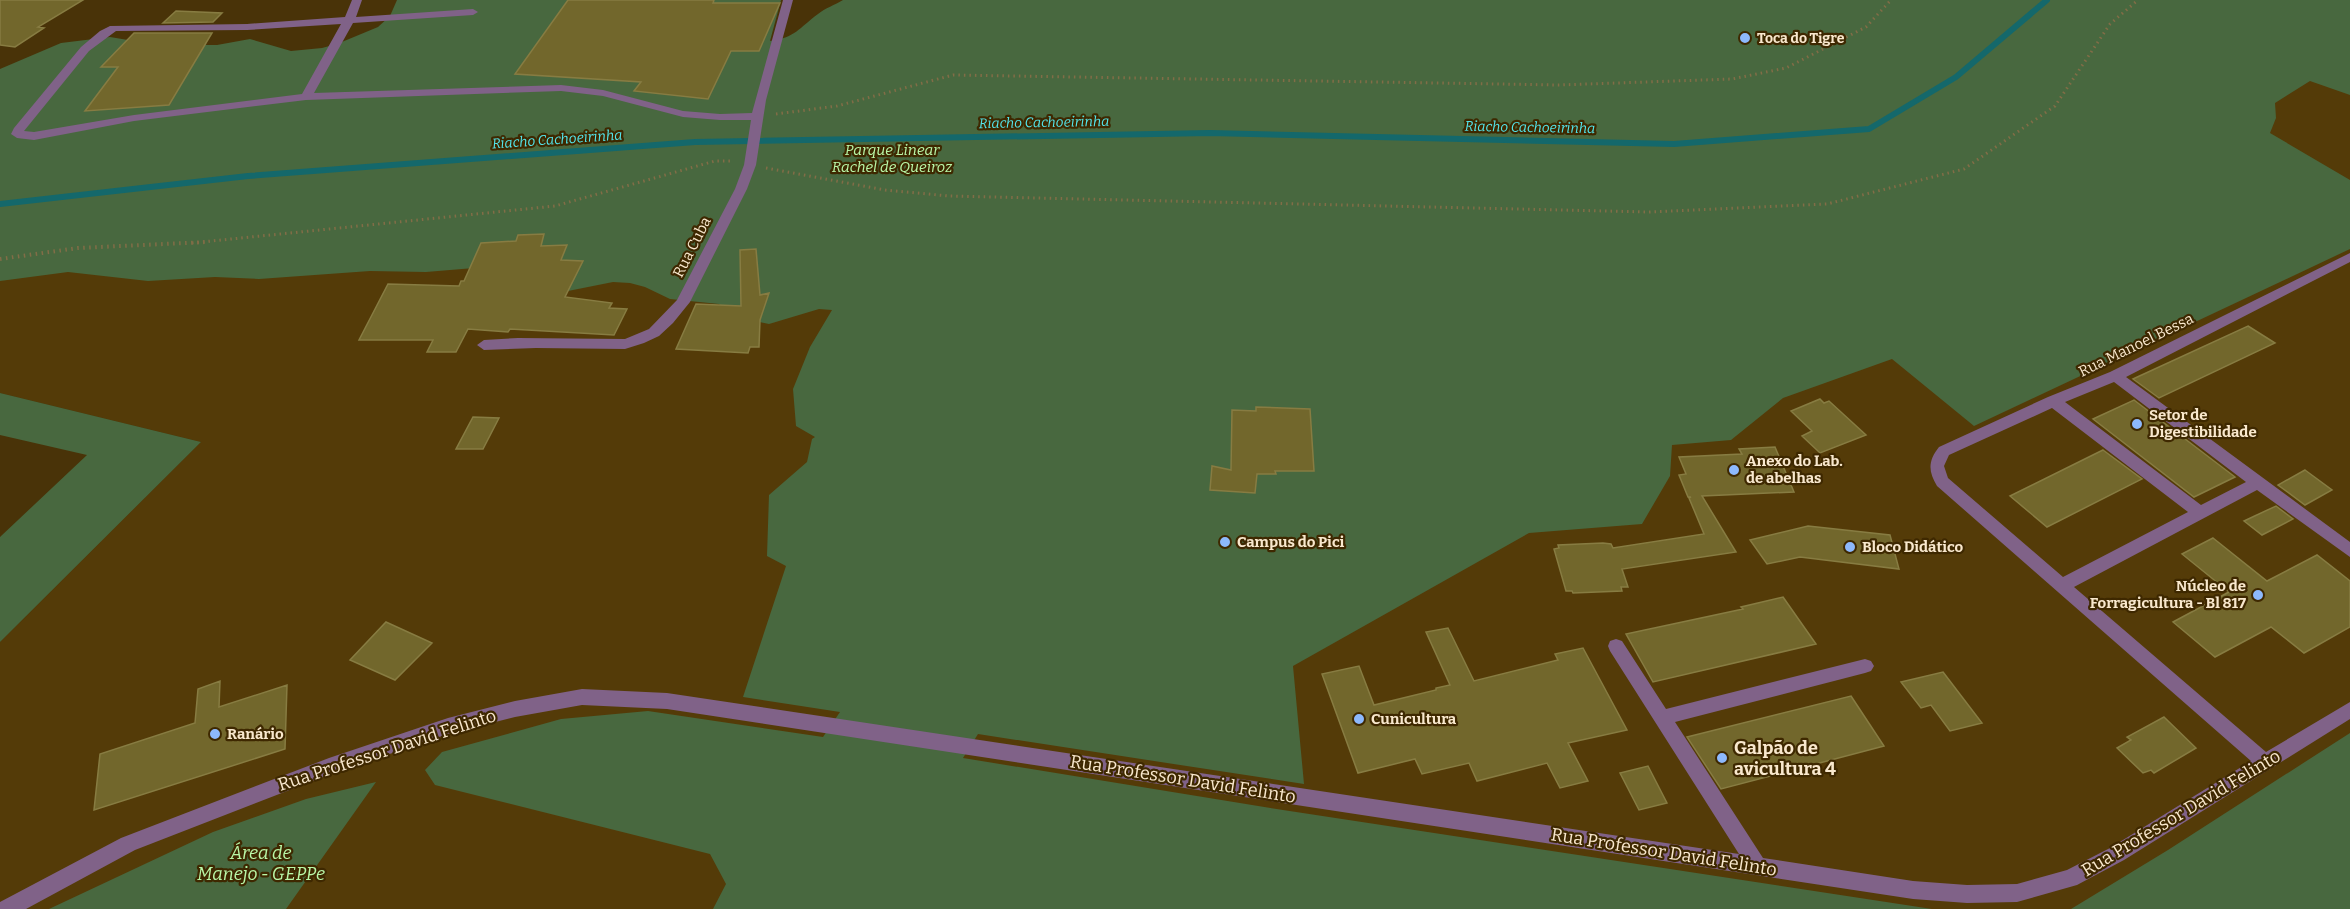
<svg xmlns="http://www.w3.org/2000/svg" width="2350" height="909" font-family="Bitter,serif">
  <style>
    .built { fill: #543b08 }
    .green { fill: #48683f }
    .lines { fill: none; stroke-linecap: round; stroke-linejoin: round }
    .stream { stroke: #14686b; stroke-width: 6 }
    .building { fill: #72672c; stroke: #877c42; stroke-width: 1.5 }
    .path-far1 { stroke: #826d47; stroke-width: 3; stroke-dasharray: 1.5 4; stroke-linecap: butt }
    .path { stroke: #826d47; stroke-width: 4; stroke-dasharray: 1.5 4.5; stroke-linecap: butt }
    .minor { fill: #806288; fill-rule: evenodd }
    .poi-dot { fill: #8db9fc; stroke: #3e2800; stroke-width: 2 }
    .labels { text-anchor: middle; stroke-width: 4.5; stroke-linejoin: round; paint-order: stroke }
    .far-poi-label { font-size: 14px; font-weight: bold; fill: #f9e8cd; stroke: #3e2800; text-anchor: start }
    .far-water-label { font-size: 14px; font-style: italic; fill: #53e6ec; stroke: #3e2800 }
    .park-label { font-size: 15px; font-style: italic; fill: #b9f7a7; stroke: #3e2800 }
    .street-label { font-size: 15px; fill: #f9e8cd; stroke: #3e2800 }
    .poi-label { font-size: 15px; font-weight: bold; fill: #f9e8cd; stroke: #3e2800; text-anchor: start }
    .near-poi-label { font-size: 18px; font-weight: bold; fill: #f9e8cd; stroke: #3e2800; text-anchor: start }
    .near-street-label { font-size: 18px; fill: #f9e8cd; stroke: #3e2800 }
    .near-park-label { font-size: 18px; font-style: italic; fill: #b9f7a7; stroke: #3e2800 }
  </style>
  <rect width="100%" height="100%" fill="#493308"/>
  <path class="built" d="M2350,0V909H0V642L201,442L0,393V259Z"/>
  <path class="green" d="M397,0H781L770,41C795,38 799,28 818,14C825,8 835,5 843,0H2350V95L2310,81L2275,103L2276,118L2270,133L2350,180V249L1974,426L1892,359L1783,398L1731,440L1672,445L1670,476L1642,524L1529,533L1293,666L1304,784L978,734L963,758L1283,810L1932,909H713L726,884L710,854L435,785L425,770L442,752L561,719L648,711L823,737L840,712L743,697L786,566L767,556L769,495L807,462L812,439L815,437L796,426L793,389L810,347L832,310L819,309L769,324L729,315L719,304L670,299L645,287L630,283L613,282L558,293L498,266L426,272L370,271L259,279L215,277L148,281L68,272L0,281V69L61,43L110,37L146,43L188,45H217L250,39L291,51L322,48L337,44L378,27L390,16Z
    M0,393L201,442L0,642V537L87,455L0,435Z
    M2350,733V909H2071L2168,850Z
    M376,782L286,909H49L213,832L306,799Z"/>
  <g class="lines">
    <path class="stream" d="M0,204L248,176L695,142L1210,133L1674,144L1869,129L1956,77L2047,0"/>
  </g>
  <path class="building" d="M0,0H83L38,27L44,28L15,47L0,45Z
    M568,0H714L713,3H780L759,51H731L708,99L634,91L641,82L515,74Z
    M176,11L222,13L213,22L163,23Z
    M134,33H212L169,105L85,111L118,67H101Z
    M544,234L541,246L567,245L561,260L583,261L565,297L612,303L609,308L627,309L614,335L510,329L508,332L468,329L456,352H427L433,340H359L388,284L459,286L461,281H464L481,243L516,241L518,235Z
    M756,249L760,295L769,293L760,320L759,347H750L748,353L676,349L696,304L741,306L740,250Z
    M2248,326L2275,343L2159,398L2133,379Z
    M1820,399L1824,403L1829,401L1866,435L1820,453L1802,436L1812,431L1791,411Z
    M2134,400L2235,477L2194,497L2093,419Z
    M1256,407L1310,409L1314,471H1275L1276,474H1257L1255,493L1210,490L1212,466L1231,470L1232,410L1256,411Z
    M473,417L499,418L483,449H456Z
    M1775,447L1794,492L1702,496L1736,552L1622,569L1628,587H1621L1622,591L1573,593L1572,591H1566L1554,549L1559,548L1558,545L1603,543L1611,544L1613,548L1704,534L1689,498L1691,497H1688L1679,475L1686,474L1679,457L1742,454L1739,449Z
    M2103,450L2142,479L2047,527L2010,496Z
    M2305,470L2332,490L2305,505L2278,485Z
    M2276,506L2293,519L2262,535L2244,521Z
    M1808,526L1890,535L1899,569L1800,557L1767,564L1750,540Z
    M2213,538L2267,581L2317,555L2350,581V627L2304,653L2271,627L2215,657L2173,622L2229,592L2182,554Z
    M1783,597L1816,644L1653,682L1626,634L1743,609L1741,607Z
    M386,622L432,643L395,680L350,660Z
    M1448,628L1474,681L1558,660L1555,654L1583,648L1627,730L1568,743L1588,781L1560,788L1547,763L1477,781L1469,763L1422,774L1415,759L1358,773L1322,674L1359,666L1374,705L1436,690V688L1450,685L1426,632Z
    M1943,672L1982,723L1950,731L1931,705L1921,708L1901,682Z
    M220,681L219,707L287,685L285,749L94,810L100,754L195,723L198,689Z
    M1851,696L1884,746L1721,789L1687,737Z
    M2164,717L2196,748L2154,773L2151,770L2143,773L2117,748L2131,740L2127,737Z
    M1648,766L1667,803L1639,810L1620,773Z"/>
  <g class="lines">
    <path class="path-far1" d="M776,114L837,106L953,75L1559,85L1732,79L1786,68L1866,27L1891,0
      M766,168L885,190L949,196L1649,212L1827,204L1964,169L2055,106L2110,24L2138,0
      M192,243L555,206L715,161H732"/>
    <path class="path" d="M0,259L78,248L207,242"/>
    <path class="minor" d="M352,0H362L356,17L473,9L478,12L473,15L353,23L314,93L561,85L603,90L683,111L720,114L752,113L783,0H793L766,100L756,165L747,189L690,302L673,323L659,336L644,343L625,349L536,348L484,350L477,345L484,340L518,338L625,339L649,329L677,300L735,189L744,165L751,120H720L683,117L603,96L561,91L306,100L134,121L34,140L17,138L11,134L14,128L81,47L100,31L110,26L247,24L345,17ZM341,24L302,94L134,115L34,132L24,131L89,51L116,31L247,30Z
      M2350,253V262L2126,377L2350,542V557L2257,490L2074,587L2266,752L2350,702V719L2124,860L2077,885L2017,902L1967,903L1913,899L667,709L582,705L515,717L448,734L331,774L135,850L26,909H0V902L121,838L329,758L448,718L515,701L582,689L667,693L1739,854L1610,651L1608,646L1610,641L1616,639L1622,641L1666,709L1865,659L1871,661L1874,666L1871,671L1865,673L1675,722L1763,858L1913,881L1967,885L2017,884L2067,870L2110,848L2251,761L1937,486C1928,471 1928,461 1939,447L2048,397L2110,372ZM2114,382L2246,482L2201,505L2065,402ZM2052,408L2188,512L2063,577L1948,478L1944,466L1949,455Z"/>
  </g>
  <g class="poi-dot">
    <circle cx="1745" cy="38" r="6"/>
    <circle cx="2137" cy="424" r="6"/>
    <circle cx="1734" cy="470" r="6"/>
    <circle cx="1225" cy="542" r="6"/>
    <circle cx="1850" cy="547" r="6"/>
    <circle cx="2258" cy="595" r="6"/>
    <circle cx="1359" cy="719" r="6"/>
    <circle cx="215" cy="734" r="6"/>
    <circle cx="1722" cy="758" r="6"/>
  </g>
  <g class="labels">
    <g class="far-poi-label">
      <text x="1757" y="43">Toca do Tigre</text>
    </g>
    <g class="far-water-label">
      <text transform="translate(1044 122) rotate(-1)" y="5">Riacho Cachoeirinha</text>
      <text transform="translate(1530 127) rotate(1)" y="5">Riacho Cachoeirinha</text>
      <text transform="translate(557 139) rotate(-4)" y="5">Riacho Cachoeirinha</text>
    </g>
    <g class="park-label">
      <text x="892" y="155">Parque Linear<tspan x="892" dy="17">Rachel de Queiroz</tspan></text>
    </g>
    <g class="street-label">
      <text transform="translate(692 247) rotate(-63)" y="5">Rua Cuba</text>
      <text transform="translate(2136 345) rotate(-26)" y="5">Rua Manoel Bessa</text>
    </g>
    <g class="poi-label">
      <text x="2149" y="420">Setor de<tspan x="2149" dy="17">Digestibilidade</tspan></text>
      <text x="1746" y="466">Anexo do Lab.<tspan x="1746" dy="17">de abelhas</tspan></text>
      <text x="1237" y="547">Campus do Pici</text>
      <text x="1862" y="552">Bloco Didático</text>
      <text x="2246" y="591" text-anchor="end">Núcleo de<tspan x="2246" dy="17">Forragicultura - Bl 817</tspan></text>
      <text x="1371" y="724">Cunicultura</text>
      <text x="227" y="739">Ranário</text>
    </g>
    <g class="near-poi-label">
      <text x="1734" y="754">Galpão de<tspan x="1734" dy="21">avicultura 4</tspan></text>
    </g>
    <g class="near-street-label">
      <text transform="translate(387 750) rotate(-18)" y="6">Rua Professor David Felinto</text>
      <text transform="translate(1183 779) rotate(9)" y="6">Rua Professor David Felinto</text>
      <text transform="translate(2181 813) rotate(-31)" y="6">Rua Professor David Felinto</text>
      <text transform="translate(1664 852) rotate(9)" y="6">Rua Professor David Felinto</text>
    </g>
    <g class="near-park-label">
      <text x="261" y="859">Área de<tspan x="261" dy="21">Manejo - GEPPe</tspan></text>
    </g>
  </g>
</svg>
